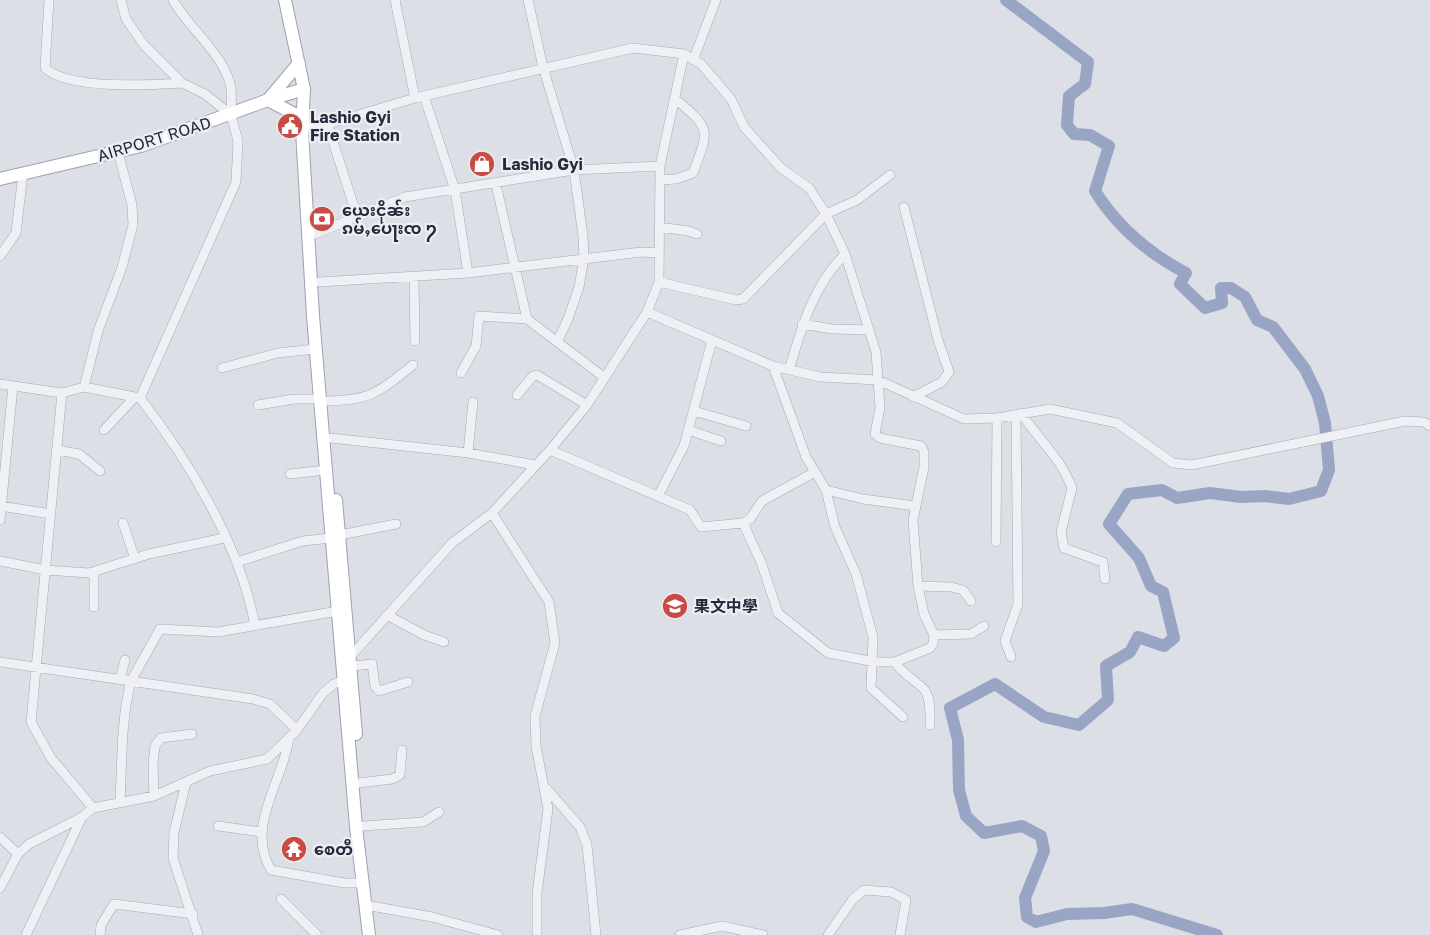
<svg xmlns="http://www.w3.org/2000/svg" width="1430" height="935" font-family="'Golos Text','Noto Sans SC','Noto Sans Myanmar',sans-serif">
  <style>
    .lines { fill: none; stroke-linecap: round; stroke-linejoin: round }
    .river { stroke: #99a5c5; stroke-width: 12 }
    .minor-casing { stroke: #a6a9b3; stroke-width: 10 }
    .major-casing { stroke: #9da1b1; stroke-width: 14 }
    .minor { stroke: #eff0f5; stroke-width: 9 }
    .major { stroke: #fff; stroke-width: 12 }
    .labels { text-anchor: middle; stroke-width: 4.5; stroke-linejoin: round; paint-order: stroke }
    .poi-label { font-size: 16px; font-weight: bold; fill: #272a3c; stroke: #eceef4; text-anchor: start }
    .street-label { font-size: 16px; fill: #272a3c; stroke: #eceef4 }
  </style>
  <rect width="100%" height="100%" fill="#dddfe6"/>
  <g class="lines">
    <path class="river" d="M1006,0L1088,62L1085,84L1069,96L1067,125L1074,134L1090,135L1109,146L1095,191C1118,228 1148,253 1186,273L1180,284L1205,308L1222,303L1221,288H1231L1245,297L1257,320L1273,327L1305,369L1318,396L1325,423L1329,470L1321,491L1289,499L1265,496L1241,497L1210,493L1177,498L1162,490L1128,494L1109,524L1139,558L1151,586L1163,592L1174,638L1164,646L1138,637L1130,652L1106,666L1108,700L1079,725L1044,717L995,684L950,708L958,740L959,790L966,816L984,833L1022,826L1041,836L1044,851L1025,898L1027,917L1036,922L1067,914L1104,913L1132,909L1217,935"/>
    <g class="minor-casing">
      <path id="minor" d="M49,0L45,68C68,90 151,85 182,83
        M121,0L126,19L144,45L182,83L205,94L231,115L238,141L236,182L140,398
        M173,0C189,29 223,53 231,87C232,95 231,106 231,115
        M395,0L415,98
        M528,0L543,67L574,170L583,236L584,258L579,287L568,319L557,342
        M694,58L716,0
        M424,96L455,190L468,273
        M327,123L357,216
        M308,130L415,98L633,48L684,54L701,64L731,99L744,127L781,168L809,188L826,214L845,254L876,352L880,408L875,434L880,438L921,446L924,452V467L913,520L918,586L924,614L934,635L933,644L930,648L895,662H875L828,653L778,613L761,562L743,523L750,519L762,501L815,472
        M660,180L676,179L693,173C709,130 712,129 675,99
        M496,185L527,319L605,378
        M904,207L938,340L949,372L942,382L913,397
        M659,227L688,231L697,234
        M315,234L405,197L574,170L660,166
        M0,256L16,233L23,174
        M414,277L415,341
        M319,282L468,273L641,252L659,253
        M659,282L736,300L743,299L826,214L857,200L890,175
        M647,312L773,366L820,377L878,380L964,419L997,418L1050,409L1117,423L1173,463L1192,465L1405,421L1424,422L1430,426
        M802,324L832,329L869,330
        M773,366L806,457L826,490L835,527L856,574L873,637L871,688L903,717
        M222,368L278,353L315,349
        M789,370C802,327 812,287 845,254
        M461,373L476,346L479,316L527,319
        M0,384L62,393L84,387L140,398C190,462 240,546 255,625
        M84,387L98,331L122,267L133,225L132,205L118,152
        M62,393L31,722L51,758L93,808
        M517,395L533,376L537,375L587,405
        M327,401C372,400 379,392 413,365
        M258,405L294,399H320
        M694,411L746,426
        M1021,413C1038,439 1061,458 1072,488L1061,532L1064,548L1103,562L1105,579
        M104,430L135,397
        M688,430L721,441
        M331,438L468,453L535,465
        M57,450L79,454L100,471
        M550,450L690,510L701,527L743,523
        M468,453L473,402
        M290,474L326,470
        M826,490L863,499L915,506
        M658,496L684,446L712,340
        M0,506L51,514
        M492,513L549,602L555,643L535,716L536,746L548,809L537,893V935
        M0,520L13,386
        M123,523L135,559
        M340,535L396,524
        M996,542L997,418
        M0,561L45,570L89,573L149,554L224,538
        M237,562L303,541L331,538
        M918,586L951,587L963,590L971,601
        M94,607V572
        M387,615L424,635L444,642
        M934,635L971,634L984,626
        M351,656L452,543L492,513L550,450L587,405L647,312L659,282L660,166L684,54
        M1011,657L1005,641L1018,604L1016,415
        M0,662L253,699L270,704L297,730
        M895,662C904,677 921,683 926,692C931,701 930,715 930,725
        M352,666L372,664L375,686L379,691L408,682
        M120,679L125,660
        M289,738C283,782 245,826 271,870L344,883H362
        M186,782L174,833L173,858L198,935
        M359,783L392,779L400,775L402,750
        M546,788L580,827L587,845L596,935
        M154,796L153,764L155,746L161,738L192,734
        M120,802C122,762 121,719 131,681L160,629L218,632L338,611
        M218,826L262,832
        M363,826L423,822L439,812
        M0,837L18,854
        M0,888L18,854L29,844L82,817L93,808L154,796L210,771L267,759L297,730L323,693L334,684L343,680
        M281,899L317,935
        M371,906L432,917L498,935
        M26,935L82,817
        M100,935L101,925L114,904L193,914
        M680,935L722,926L763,935
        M828,935L853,899L864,890L891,892L906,900L900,935"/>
    </g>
    <g class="major-casing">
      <path id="major" d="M285,0L304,89L302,131L313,316L356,827L369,935
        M299,63L268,100L304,119L307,124
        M0,179L141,146L268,100L304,89
        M336,500L356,734"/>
    </g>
    <use href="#minor" class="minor"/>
    <use href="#major" class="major"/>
  </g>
  <defs>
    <g id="civic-disc" transform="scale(1.35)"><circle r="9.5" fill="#c84c45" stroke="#eceef4"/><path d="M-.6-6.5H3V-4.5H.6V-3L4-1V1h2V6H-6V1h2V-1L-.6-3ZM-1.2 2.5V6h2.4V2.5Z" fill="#fff"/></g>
    <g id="shop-disc" transform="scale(1.35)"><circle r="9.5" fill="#c84c45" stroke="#eceef4"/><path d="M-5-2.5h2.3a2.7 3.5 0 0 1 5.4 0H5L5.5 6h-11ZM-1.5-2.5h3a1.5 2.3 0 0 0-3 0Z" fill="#fff"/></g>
    <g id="bank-disc" transform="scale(1.35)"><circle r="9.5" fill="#c84c45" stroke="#eceef4"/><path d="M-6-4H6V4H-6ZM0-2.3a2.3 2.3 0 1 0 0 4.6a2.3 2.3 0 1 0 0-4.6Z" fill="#fff"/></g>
    <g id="school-disc" transform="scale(1.35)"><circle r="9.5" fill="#c84c45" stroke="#eceef4"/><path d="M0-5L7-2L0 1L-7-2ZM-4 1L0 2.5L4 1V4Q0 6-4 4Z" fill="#fff"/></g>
    <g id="temple-disc" transform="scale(1.35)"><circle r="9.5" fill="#c84c45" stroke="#eceef4"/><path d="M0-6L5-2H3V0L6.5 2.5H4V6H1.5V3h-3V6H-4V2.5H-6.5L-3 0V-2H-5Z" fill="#fff"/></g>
  </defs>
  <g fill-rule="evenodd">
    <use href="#civic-disc" x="290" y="126"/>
    <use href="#shop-disc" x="482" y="164"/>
    <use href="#bank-disc" x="322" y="219"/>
    <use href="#school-disc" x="675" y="606"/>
    <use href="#temple-disc" x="294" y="849"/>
  </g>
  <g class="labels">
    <g class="poi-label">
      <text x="310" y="123">Lashio Gyi<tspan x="310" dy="18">Fire Station</tspan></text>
      <text x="502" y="170">Lashio Gyi</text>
      <text x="342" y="216">ယေးငိုၼ်း<tspan x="342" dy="18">ၵမ်ႇပေႃးၸ ႒</tspan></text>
      <text x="694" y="612">果文中學</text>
      <text x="314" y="855">စေတီ</text>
    </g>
    <g class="street-label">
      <text transform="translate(154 139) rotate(-17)" y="6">AIRPORT ROAD</text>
    </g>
  </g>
</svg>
